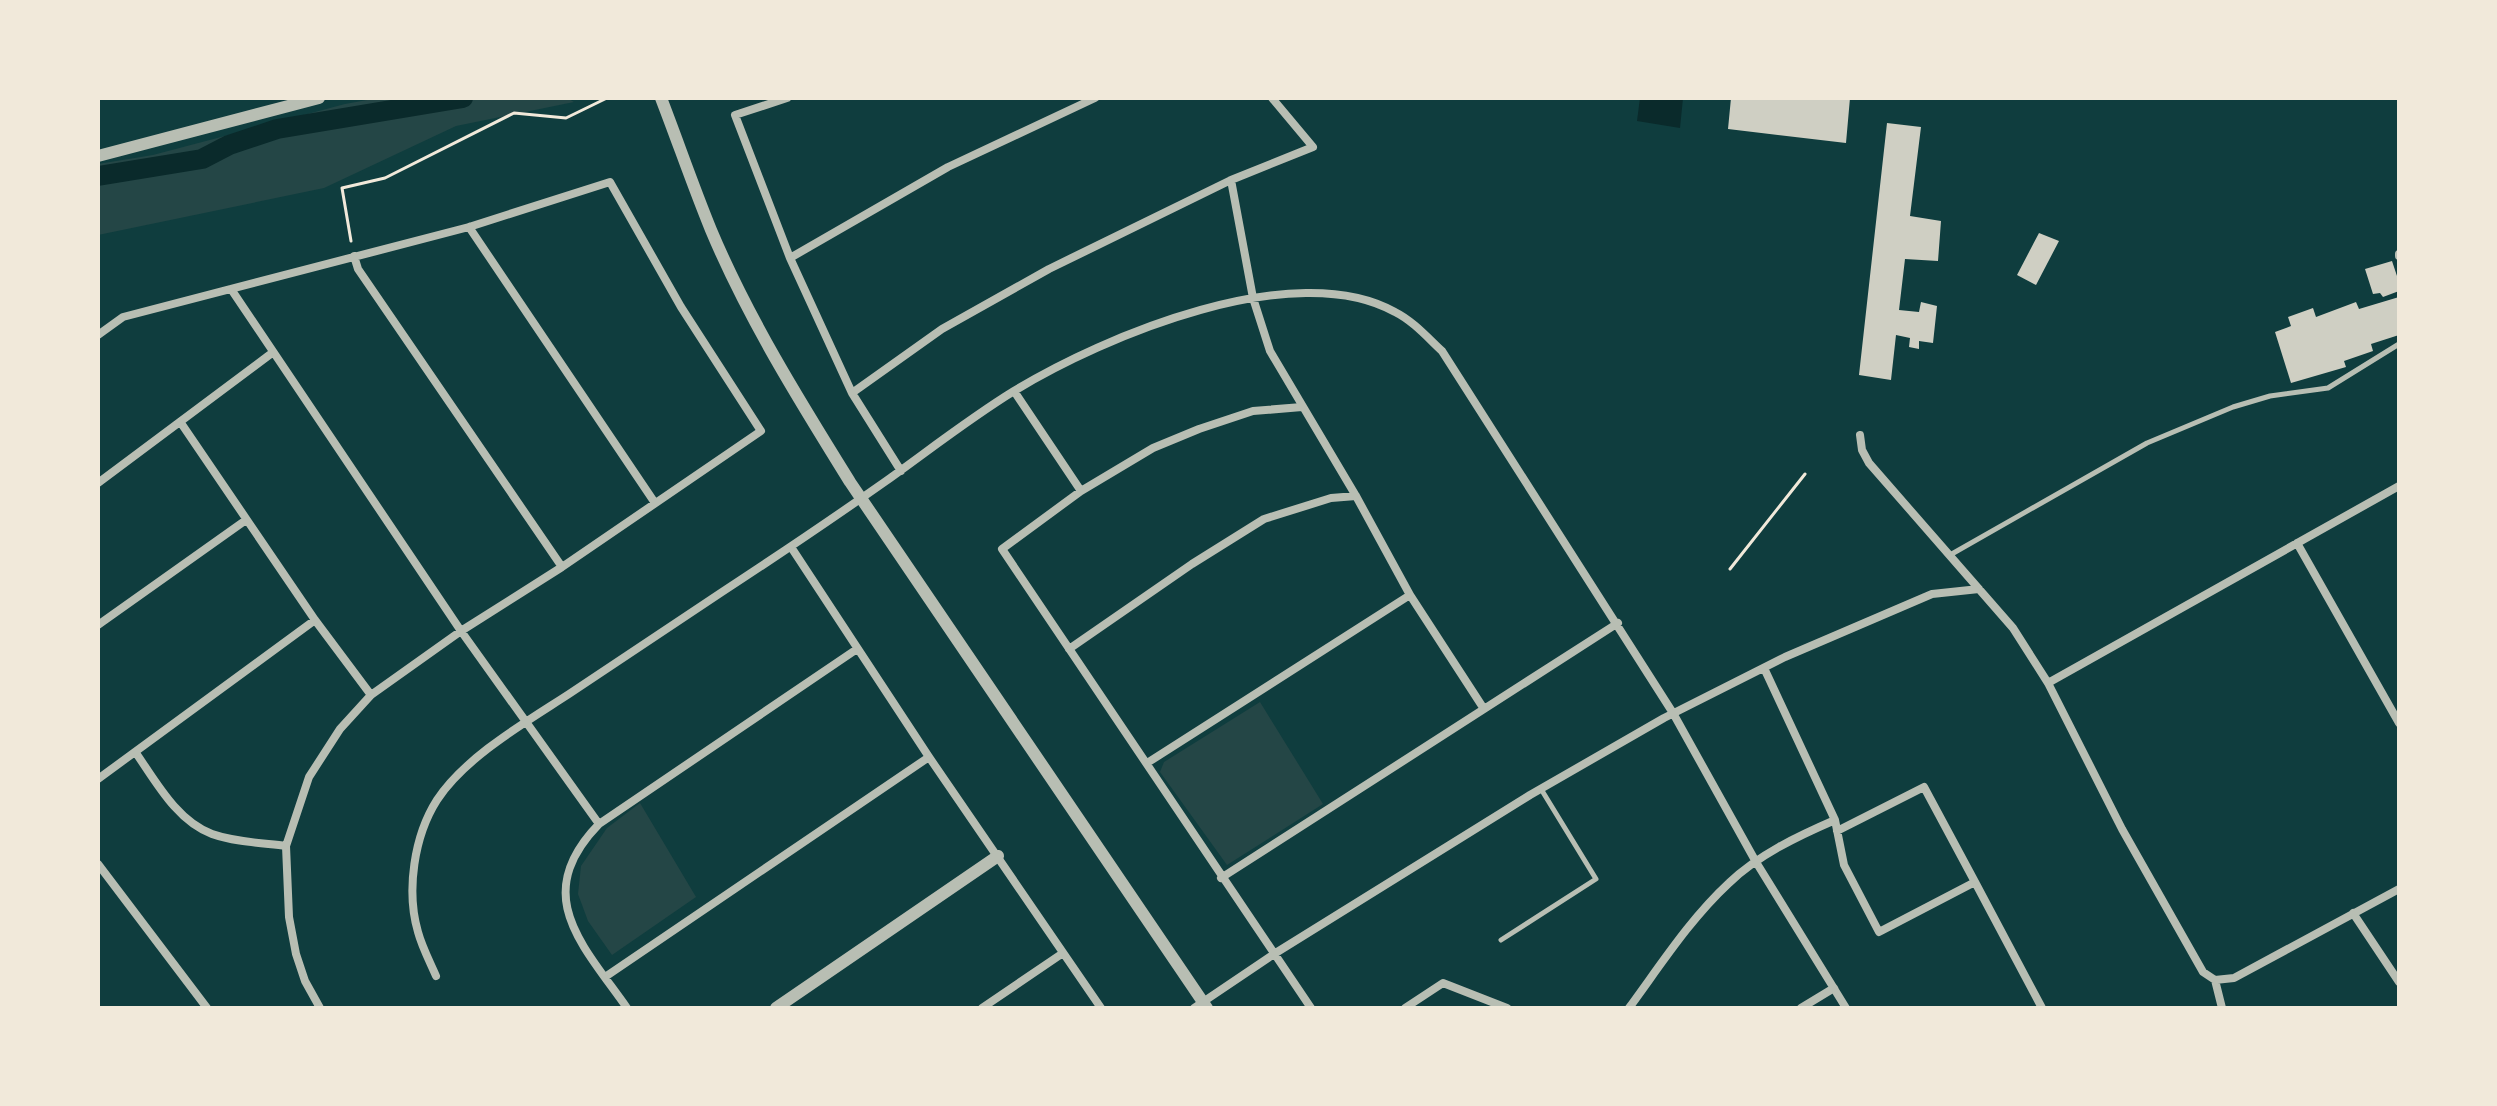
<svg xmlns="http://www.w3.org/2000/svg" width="2497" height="1106" font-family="'Source Serif 4',serif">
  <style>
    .green { fill: #244646 }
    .water { fill: #0a2a2b }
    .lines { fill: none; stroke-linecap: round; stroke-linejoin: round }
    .canal { stroke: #0a2a2b; stroke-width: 20 }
    .building { fill: #cfcfc3 }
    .path { stroke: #f1e9da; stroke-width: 3 }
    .service { stroke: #b8beb3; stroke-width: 5 }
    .minor { stroke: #b8beb3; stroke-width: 8 }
    .tertiary { stroke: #b8beb3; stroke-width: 12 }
  </style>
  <rect width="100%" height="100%" fill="#0f3d3e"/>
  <path class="green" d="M378,98H567L574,102L456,126L324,188L98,235V164L153,155L345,104Z
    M1260,702L1323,804L1227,865L1160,772L1164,762Z
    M640,803L696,897L612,955L588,921L578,894L581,866L607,828Z"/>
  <path class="water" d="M1640,98H1683L1680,128L1637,121Z"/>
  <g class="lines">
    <path class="canal" d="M98,176L202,159L229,145L277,129L463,98"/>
  </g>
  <path class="building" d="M1731,98H1850L1846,143L1728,129Z
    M1887,123L1921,127L1910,216L1941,221L1938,261L1905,259L1899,310L1919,312L1921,302L1937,306L1933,343L1919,341V349L1909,347L1910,338L1896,335L1891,380L1859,375Z
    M2039,233L2059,241L2036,285L2017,275Z
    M2392,261L2399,282V291L2383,297L2380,293L2373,294L2365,269Z
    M2399,297V335L2371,344L2373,351L2344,361L2346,367L2291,383L2275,332L2291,326L2288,317L2313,308L2316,317L2356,302L2359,309Z"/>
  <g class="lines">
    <path class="path" d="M351,241L342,188L385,178L514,113L566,118L607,98
      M1730,569L1805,474"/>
    <path class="service" d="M1950,555L2147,443L2233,407L2270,396L2328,388L2399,344
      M1501,940L1596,879L1541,789"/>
    <path class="minor" d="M787,98L735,115L790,258L852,393L901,471
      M1231,180L1253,298L1270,351L1356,496L1410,595L1484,709
      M469,227L655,503
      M2399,254V256
      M354,256L358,269L562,567
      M790,258L948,167L1095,98
      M231,289L461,631L599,824
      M98,335L123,317L469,227L610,182L681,307L761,431L562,567L461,631L371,695L340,729L309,777L286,846L289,917L296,954L305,981L320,1008
      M1014,391L1081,491
      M852,393L942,329L1049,269L1231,180L1313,147L1272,98
      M1302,407L1253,411L1199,429L1153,448L1081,491L1002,549L1311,1008
      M181,423L315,620L371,695
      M1860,435L1862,450L1869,463L2013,628L2048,683L2122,829L2203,972L2215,980L2234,978L2399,889
      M98,483L272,353
      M2297,543L2399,723
      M791,547L929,757L1101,1008
      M98,625L246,520
      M1069,649L1192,564L1264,519L1331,498L1356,496
      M1764,668L1835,820L1844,865L1879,932L1975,882L1924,787L1837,831
      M2048,683L2399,486
      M136,753C156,782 177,821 212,834C235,842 262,843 286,846
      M1147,763L1410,595
      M98,779L315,620
      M98,864L207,1008
      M1221,878L1618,623
      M1975,882L2042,1008
      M2353,913L2399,982
      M436,976C430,962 422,947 418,932C406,891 414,836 437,800C465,757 526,722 569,694C620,660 671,626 722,592C777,556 832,519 886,481C928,451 970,418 1014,391C1104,336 1295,256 1395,312C1413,321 1427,337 1442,351L1673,713L1756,862L1846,1008
      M605,977L929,757
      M2215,980L2222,1008
      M627,1008C582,944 530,895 599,824L857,649
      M982,1008L1063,953
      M1194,1008L1274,954L1530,795L1664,718L1785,657L1932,594L1979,589
      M1405,1008L1443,983L1507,1008
      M1629,1008C1660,966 1690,919 1729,883C1758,855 1798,836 1835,820
      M1801,1008L1834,988L1835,990"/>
    <path class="tertiary" d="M661,98C678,142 693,186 711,230C748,318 799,400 850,482L1207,1008
      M98,156L319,98
      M776,1008L998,856"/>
  </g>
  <rect width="2497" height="1106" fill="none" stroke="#f1e9da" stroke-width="200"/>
</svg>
